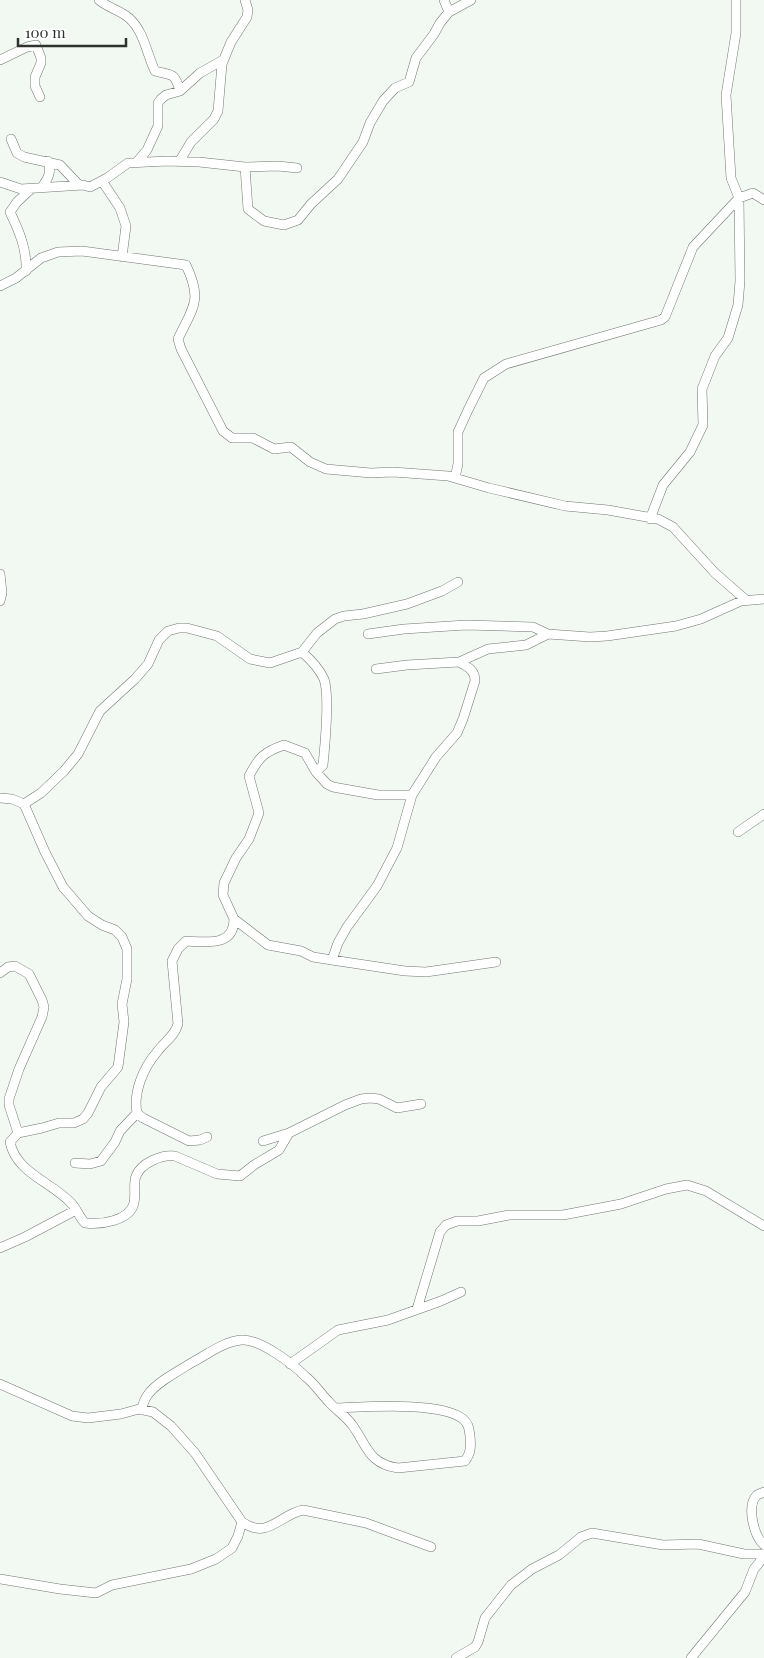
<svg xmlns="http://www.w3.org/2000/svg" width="764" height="1658" font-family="'Playfair Display',serif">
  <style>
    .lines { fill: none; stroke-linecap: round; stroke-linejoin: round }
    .street-casing { stroke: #717671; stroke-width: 10 }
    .street { stroke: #fff; stroke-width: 9 }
  </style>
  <rect width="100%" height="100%" fill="#f2f8f2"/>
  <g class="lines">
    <g class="street-casing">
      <path id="street" d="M99,0C108,8 120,10 129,18C144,31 147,55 155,71C172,76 174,71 180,91
        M444,0L449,12
        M0,60L27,47L36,45L41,58V63L35,77V86L40,97
        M11,139L17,153L24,157L60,165L79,185
        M137,162L147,150L158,126V103L161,99L166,95L180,91L200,73L223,60
        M179,162L191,142L214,119L218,111L222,64L231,42L247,17L248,10L245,0
        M245,167L248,209L264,221L284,225L298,220L311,204L338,179L363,142L370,123L383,101L395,88L409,82L416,58L434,34L440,23L449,12L471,0
        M102,181L120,208L126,226L122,257
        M0,182L21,189L83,185L90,187L107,178L128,163L167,161L199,162L245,167L278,166L297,168
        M42,187C48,179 52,171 48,161
        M26,271C27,249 19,231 10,212L17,202L31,189
        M0,286L16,278L41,258L58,252L82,251L186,265C203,301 193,307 178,339L181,349L223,431L232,438H253L274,449L291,447L310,462L326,469L371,473L393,472L448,476L489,488L565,506L608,510L658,519L673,527L715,573L746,600
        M455,478L458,464V432L468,410L484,378L506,364L661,320L665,317L693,247L739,198L753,193L764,200
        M650,519L663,485L690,452L703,425L702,389L715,356L728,338L738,305L740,281L739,198L731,178L726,95L736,33V0
        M0,574L2,593L0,601
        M368,634L404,629L466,625L533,627L548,634L590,637L607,636L676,626L701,619L741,601L764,599
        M302,652C311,660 319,668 324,679C330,696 325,745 323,765L316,772
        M376,669L407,665L459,662L488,649L526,645L548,634
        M412,795H378L333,787L327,784L316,772L305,753L284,745C264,752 259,757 249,776L259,813L249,839L236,858L224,883L223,895L234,919L268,945L301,951L313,957L332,960L405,971L426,972L496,962
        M0,798L12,799L24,804L45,852L63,887L88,916L102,925L115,930L122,937L127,949V979L122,1004L124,1022L118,1067L101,1087L88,1113L83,1119L74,1123H59L42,1128L18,1133L10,1142C16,1173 52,1182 71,1203C77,1209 79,1217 85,1223C100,1225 130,1221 134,1203C136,1194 133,1184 136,1176C141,1163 162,1154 175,1156L217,1174L240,1176L254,1165L279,1150L289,1133
        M24,804L41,793L64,771L78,754L100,711L135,679L148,664L159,640L168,631L179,628H187L217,636L250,659L270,663L302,652L317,633L335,619L344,616L363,614L407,604L442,591L458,582
        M738,832L764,814
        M332,960L338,943L347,927L377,886L397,848L412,795L436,757L457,733L463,719L475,681C475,670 468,667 459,662
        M0,973L8,967L15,966L29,974L42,1000L44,1007L42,1017L19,1069L9,1099V1105L18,1133
        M207,1137L200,1140L189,1141L143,1118L137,1113C133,1093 143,1068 157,1052C164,1042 175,1036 178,1024L172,961L178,949L186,941C207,942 234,947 234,919
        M263,1141L289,1133L345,1105L361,1099L370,1098L379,1099L397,1108L421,1104
        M75,1163L90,1164L101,1161L115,1142L120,1131L137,1113
        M0,1248L25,1237L76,1210
        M417,1309L440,1232L446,1225L457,1221H478L509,1215H563L621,1204L666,1189L687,1185L706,1191L764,1226
        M290,1364L338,1330L388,1320L441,1301L461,1292
        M0,1384L72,1416L88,1418L121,1414L139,1409L153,1412L171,1426L195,1453L242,1522C268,1540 279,1515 303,1510L366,1523L431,1547
        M141,1410C143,1405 144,1400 147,1396C155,1383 180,1370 193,1362C208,1354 223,1342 241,1340C259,1338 293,1364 306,1377C315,1384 321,1394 329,1402C336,1410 347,1417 353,1426C367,1446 369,1464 398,1468L465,1461C471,1453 471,1446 470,1436C469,1429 469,1424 463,1419C441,1401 364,1407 335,1408
        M764,1492C762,1493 759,1494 757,1495C746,1506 754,1536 764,1545
        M0,1579L60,1589L96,1593L112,1585L191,1569L216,1559L232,1548L238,1536L242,1522
        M456,1658L475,1647L478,1642L485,1618L511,1585L532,1569L559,1555L581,1537L592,1533L663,1545L698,1544L744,1554H764
        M691,1658L745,1592L754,1569L764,1557"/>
    </g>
    <use href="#street" class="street"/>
  </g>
  <path d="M18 38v8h108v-8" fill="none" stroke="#2e312e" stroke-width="2.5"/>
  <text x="25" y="38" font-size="15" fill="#2e312e" stroke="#ffffff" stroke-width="4" paint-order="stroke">100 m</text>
</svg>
